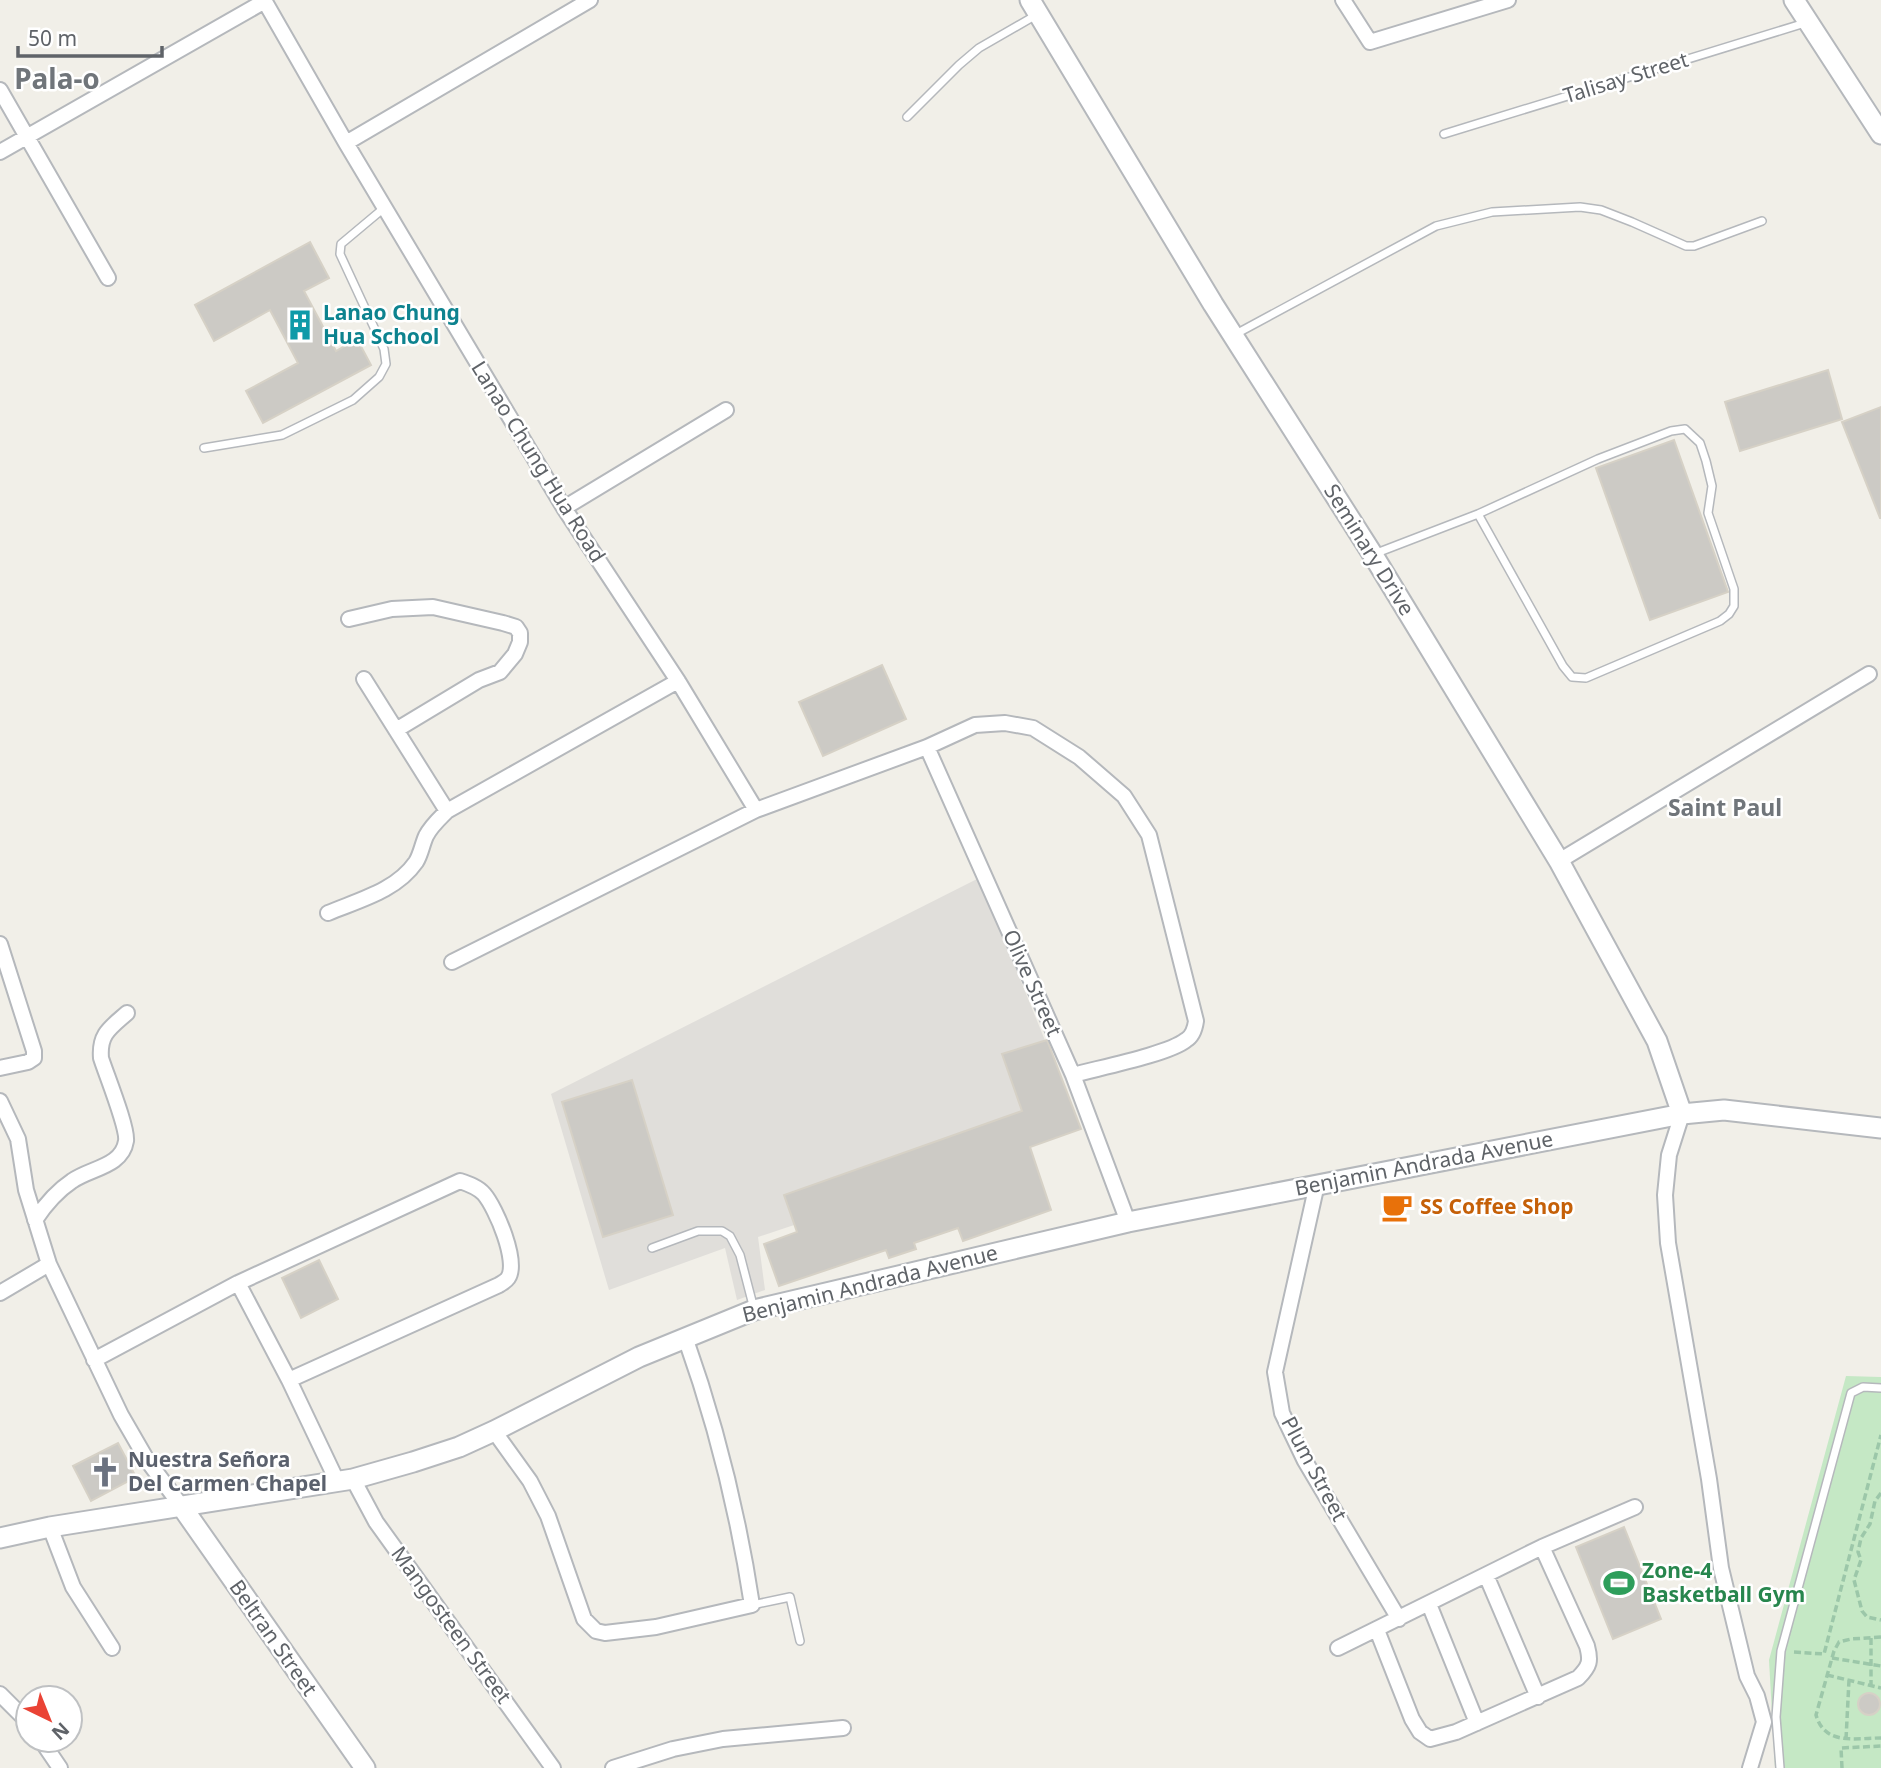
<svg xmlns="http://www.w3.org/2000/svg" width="1881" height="1768" font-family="'Noto Sans',sans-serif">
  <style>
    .industrial { fill: #e0deda }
    .green { fill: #c5e8c5 }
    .building { fill: #cccac5; stroke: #d6d1c6; stroke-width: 2 }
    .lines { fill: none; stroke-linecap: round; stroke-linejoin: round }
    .service-casing { stroke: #b5b8bc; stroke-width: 10 }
    .minor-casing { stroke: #b5b8bc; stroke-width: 18 }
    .tertiary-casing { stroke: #b5b8bc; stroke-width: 23 }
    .path { stroke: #9cc7a9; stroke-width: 3.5; stroke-dasharray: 7 3.5; stroke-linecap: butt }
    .service { stroke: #fff; stroke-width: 7 }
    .minor { stroke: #fff; stroke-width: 14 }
    .tertiary { stroke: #fff; stroke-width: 19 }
    .labels { text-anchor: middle; stroke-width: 5; stroke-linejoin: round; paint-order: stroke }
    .street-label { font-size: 21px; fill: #5f6368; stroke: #fff }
    .culture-label { font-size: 21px; font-weight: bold; fill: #0d838f; stroke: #fff; text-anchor: start }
    .food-label { font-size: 21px; font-weight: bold; fill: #c56008; stroke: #fff; text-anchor: start }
    .worship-label { font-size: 21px; font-weight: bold; fill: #5b616d; stroke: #fff; text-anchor: start }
    .leisure-label { font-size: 21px; font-weight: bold; fill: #27864d; stroke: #fff; text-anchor: start }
    .neighbourhood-label { font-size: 23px; font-weight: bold; fill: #70757a; stroke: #fff }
    .district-label { font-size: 28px; font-weight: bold; fill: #70757a; stroke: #fff }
  </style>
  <rect width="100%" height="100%" fill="#f1efe8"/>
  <path class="industrial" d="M979,878L1081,1129L758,1237L765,1290L737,1300L725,1248L609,1290L551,1094Z"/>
  <path class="green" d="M1846,1376L1881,1377V1768H1775L1769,1660Z"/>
  <path class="building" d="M310,242L329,278L304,291L336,351L357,339L371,365L263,423L246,391L298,363L270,310L214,341L195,305Z
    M1828,370L1842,419L1740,451L1725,402Z
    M1881,407V518H1880L1842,422Z
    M1674,440L1728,592L1650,620L1596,468Z
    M882,665L906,719L823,756L799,702Z
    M1047,1040L1081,1129L1030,1147L1051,1210L963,1241L958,1228L914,1243L916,1249L889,1258L886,1250L779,1286L764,1244L797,1232L784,1195L1022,1111L1002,1054Z
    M632,1080L673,1215L603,1237L562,1102Z
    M319,1260L338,1299L301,1318L282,1278Z
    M118,1443L136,1477L91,1501L73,1466Z
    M1624,1527L1661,1619L1613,1639L1576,1547Z
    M1858 1704a11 11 0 1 1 22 0a11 11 0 1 1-22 0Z"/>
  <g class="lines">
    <g class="service-casing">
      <path id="service" d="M907,117L959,65L979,48L1038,14
        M1444,134L1805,23
        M1234,335L1436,226L1492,212L1580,207L1601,210L1632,222L1686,246H1694L1762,221
        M204,448L282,435L353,400L379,377L386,364L384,349L340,254L341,244L384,208
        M1374,554L1478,514L1598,459L1671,431L1685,429L1700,443L1706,461L1712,486L1708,513L1734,589V606L1729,614L1720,621L1586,678L1572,677L1563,666L1478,514
        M652,1248L698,1231H722L730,1236L740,1255L754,1309
        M752,1605L790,1597L800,1641
        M1780,1768L1776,1717L1781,1651L1851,1393L1863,1387L1881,1388"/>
    </g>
    <g class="minor-casing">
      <path id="minor" d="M264,0L346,143L564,508L678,681L756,810
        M1343,0L1370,42L1508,0
        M0,90L108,278
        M346,143L590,0
        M0,152L265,1
        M564,508L726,410
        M349,619L392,609L433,607L503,623L516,627L520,633V642L515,654L500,672L479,680L396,730
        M364,679L447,811
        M927,747L1073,1075L1128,1222
        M1559,861L1869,674
        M328,913C359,900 396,891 416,862C421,854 422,845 426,836C431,826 439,819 447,811L678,681
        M0,944L34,1051V1058L28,1062L0,1068
        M452,962L756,810L927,747L975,725L1005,723L1033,728L1079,757L1124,796L1149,835L1196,1021C1195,1028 1193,1036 1186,1040C1169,1054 1098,1068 1073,1075
        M0,1101L18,1139L26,1190L49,1264L121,1415L147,1460L182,1507
        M1682,1114L1669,1155L1665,1195L1668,1243L1709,1479L1721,1568L1747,1676L1757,1696L1764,1722L1750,1768
        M1317,1184L1275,1372L1282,1413L1305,1461L1399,1619
        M35,1220C45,1205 57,1191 72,1181C90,1168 122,1167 126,1141C128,1128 106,1074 101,1058C99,1034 110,1028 127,1013
        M238,1283L289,1380L337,1481
        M0,1293L49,1264
        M94,1360L238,1283L460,1181C469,1184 478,1187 484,1194C496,1208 519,1262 508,1278C506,1281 502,1283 499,1285L289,1380
        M494,1431L530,1481L548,1516L584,1619L596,1631L605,1633L656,1627L752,1605C738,1513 716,1424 685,1337
        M353,1479L376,1522L553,1768
        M50,1527L73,1587L112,1648
        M1486,1575L1538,1697
        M1429,1604L1477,1723
        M1377,1630L1412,1719L1420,1732L1430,1739L1456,1732L1578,1678C1590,1666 1591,1661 1587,1646L1542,1547
        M1338,1648L1542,1547L1635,1507
        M0,1694L28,1722
        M41,1740L60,1768
        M613,1768L673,1749L723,1739L843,1728"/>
    </g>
    <g class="tertiary-casing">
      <path id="tertiary" d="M1030,0L1213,304L1373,555L1559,861L1657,1041L1682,1114
        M1794,0L1881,134
        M182,1507L365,1768
        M0,1538L50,1527L353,1479L413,1462L459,1447L494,1431L639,1357L754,1310L1128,1222L1682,1114L1724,1110L1881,1128"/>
    </g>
    <path class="path" d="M1881,1493L1875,1501L1870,1524L1861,1538L1858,1552L1861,1560L1854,1580L1862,1611L1867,1617L1881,1620
      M1881,1637L1851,1639L1839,1642L1834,1651L1816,1715C1825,1746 1855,1738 1881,1738
      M1871,1638V1685
      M1794,1652L1824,1654L1881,1435
      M1832,1658L1881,1666
      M1827,1675L1881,1688
      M1846,1739L1849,1680
      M1842,1768L1841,1748L1881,1746"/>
    <use href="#service" class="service"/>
    <use href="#minor" class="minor"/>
    <use href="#tertiary" class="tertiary"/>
  </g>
  <defs>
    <g id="building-bare" transform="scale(2.415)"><path d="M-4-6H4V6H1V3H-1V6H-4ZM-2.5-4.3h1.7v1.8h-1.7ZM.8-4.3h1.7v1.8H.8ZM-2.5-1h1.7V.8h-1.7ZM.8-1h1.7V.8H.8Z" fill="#0f9aa8" stroke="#fff" stroke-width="2.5" paint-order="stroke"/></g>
    <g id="cafe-bare" transform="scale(2.415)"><path d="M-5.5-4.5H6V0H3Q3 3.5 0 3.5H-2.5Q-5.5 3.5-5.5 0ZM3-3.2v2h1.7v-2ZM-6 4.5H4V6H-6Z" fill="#e8710a" stroke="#fff" stroke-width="2.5" paint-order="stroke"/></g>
    <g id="church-bare" transform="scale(2.415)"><path d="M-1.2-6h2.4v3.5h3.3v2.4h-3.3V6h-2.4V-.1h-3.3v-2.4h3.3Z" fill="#6b7280" stroke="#fff" stroke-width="2.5" paint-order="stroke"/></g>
    <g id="stadium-bare" transform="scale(2.415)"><path d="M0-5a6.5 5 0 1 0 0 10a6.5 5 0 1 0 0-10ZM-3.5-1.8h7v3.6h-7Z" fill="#2e9e5b" stroke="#fff" stroke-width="2.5" paint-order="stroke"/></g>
  </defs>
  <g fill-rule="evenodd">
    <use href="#building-bare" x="300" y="325"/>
    <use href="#cafe-bare" x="1397" y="1207"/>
    <use href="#church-bare" x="105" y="1472"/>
    <use href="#stadium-bare" x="1619" y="1583"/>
  </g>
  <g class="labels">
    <g class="street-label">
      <text transform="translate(1626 78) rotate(-17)" y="7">Talisay Street</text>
      <text transform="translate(538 462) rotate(58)" y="7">Lanao Chung Hua Road</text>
      <text transform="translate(1369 550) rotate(58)" y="7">Seminary Drive</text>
      <text transform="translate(1032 983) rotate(66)" y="7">Olive Street</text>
      <text transform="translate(1424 1164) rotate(-11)" y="7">Benjamin Andrada Avenue</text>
      <text transform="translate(870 1284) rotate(-14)" y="7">Benjamin Andrada Avenue</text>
      <text transform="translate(1314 1469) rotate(62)" y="7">Plum Street</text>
      <text transform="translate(451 1625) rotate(54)" y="7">Mangosteen Street</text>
      <text transform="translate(273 1638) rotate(55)" y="7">Beltran Street</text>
    </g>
    <g class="culture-label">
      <text x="323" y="320">Lanao Chung<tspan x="323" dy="24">Hua School</tspan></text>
    </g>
    <g class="food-label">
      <text x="1420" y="1214">SS Coffee Shop</text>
    </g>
    <g class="worship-label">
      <text x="128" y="1467">Nuestra Señora<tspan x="128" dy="24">Del Carmen Chapel</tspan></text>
    </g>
    <g class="leisure-label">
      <text x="1642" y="1578">Zone-4<tspan x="1642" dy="24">Basketball Gym</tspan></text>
    </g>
    <g class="neighbourhood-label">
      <text x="1725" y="816">Saint Paul</text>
    </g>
    <g class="district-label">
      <text x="57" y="89">Pala-o</text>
    </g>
  </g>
  <g transform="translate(49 1719) rotate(137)"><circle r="33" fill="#ffffff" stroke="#bfc1c3" stroke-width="2"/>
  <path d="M0-5L12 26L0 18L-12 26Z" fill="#ea4335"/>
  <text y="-10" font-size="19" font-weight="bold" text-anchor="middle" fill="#5f6368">N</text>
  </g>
  <path d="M18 46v10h144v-10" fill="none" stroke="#5f6368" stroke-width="3.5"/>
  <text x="28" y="46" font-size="21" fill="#5f6368" stroke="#ffffff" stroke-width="5" paint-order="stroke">50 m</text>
</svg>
